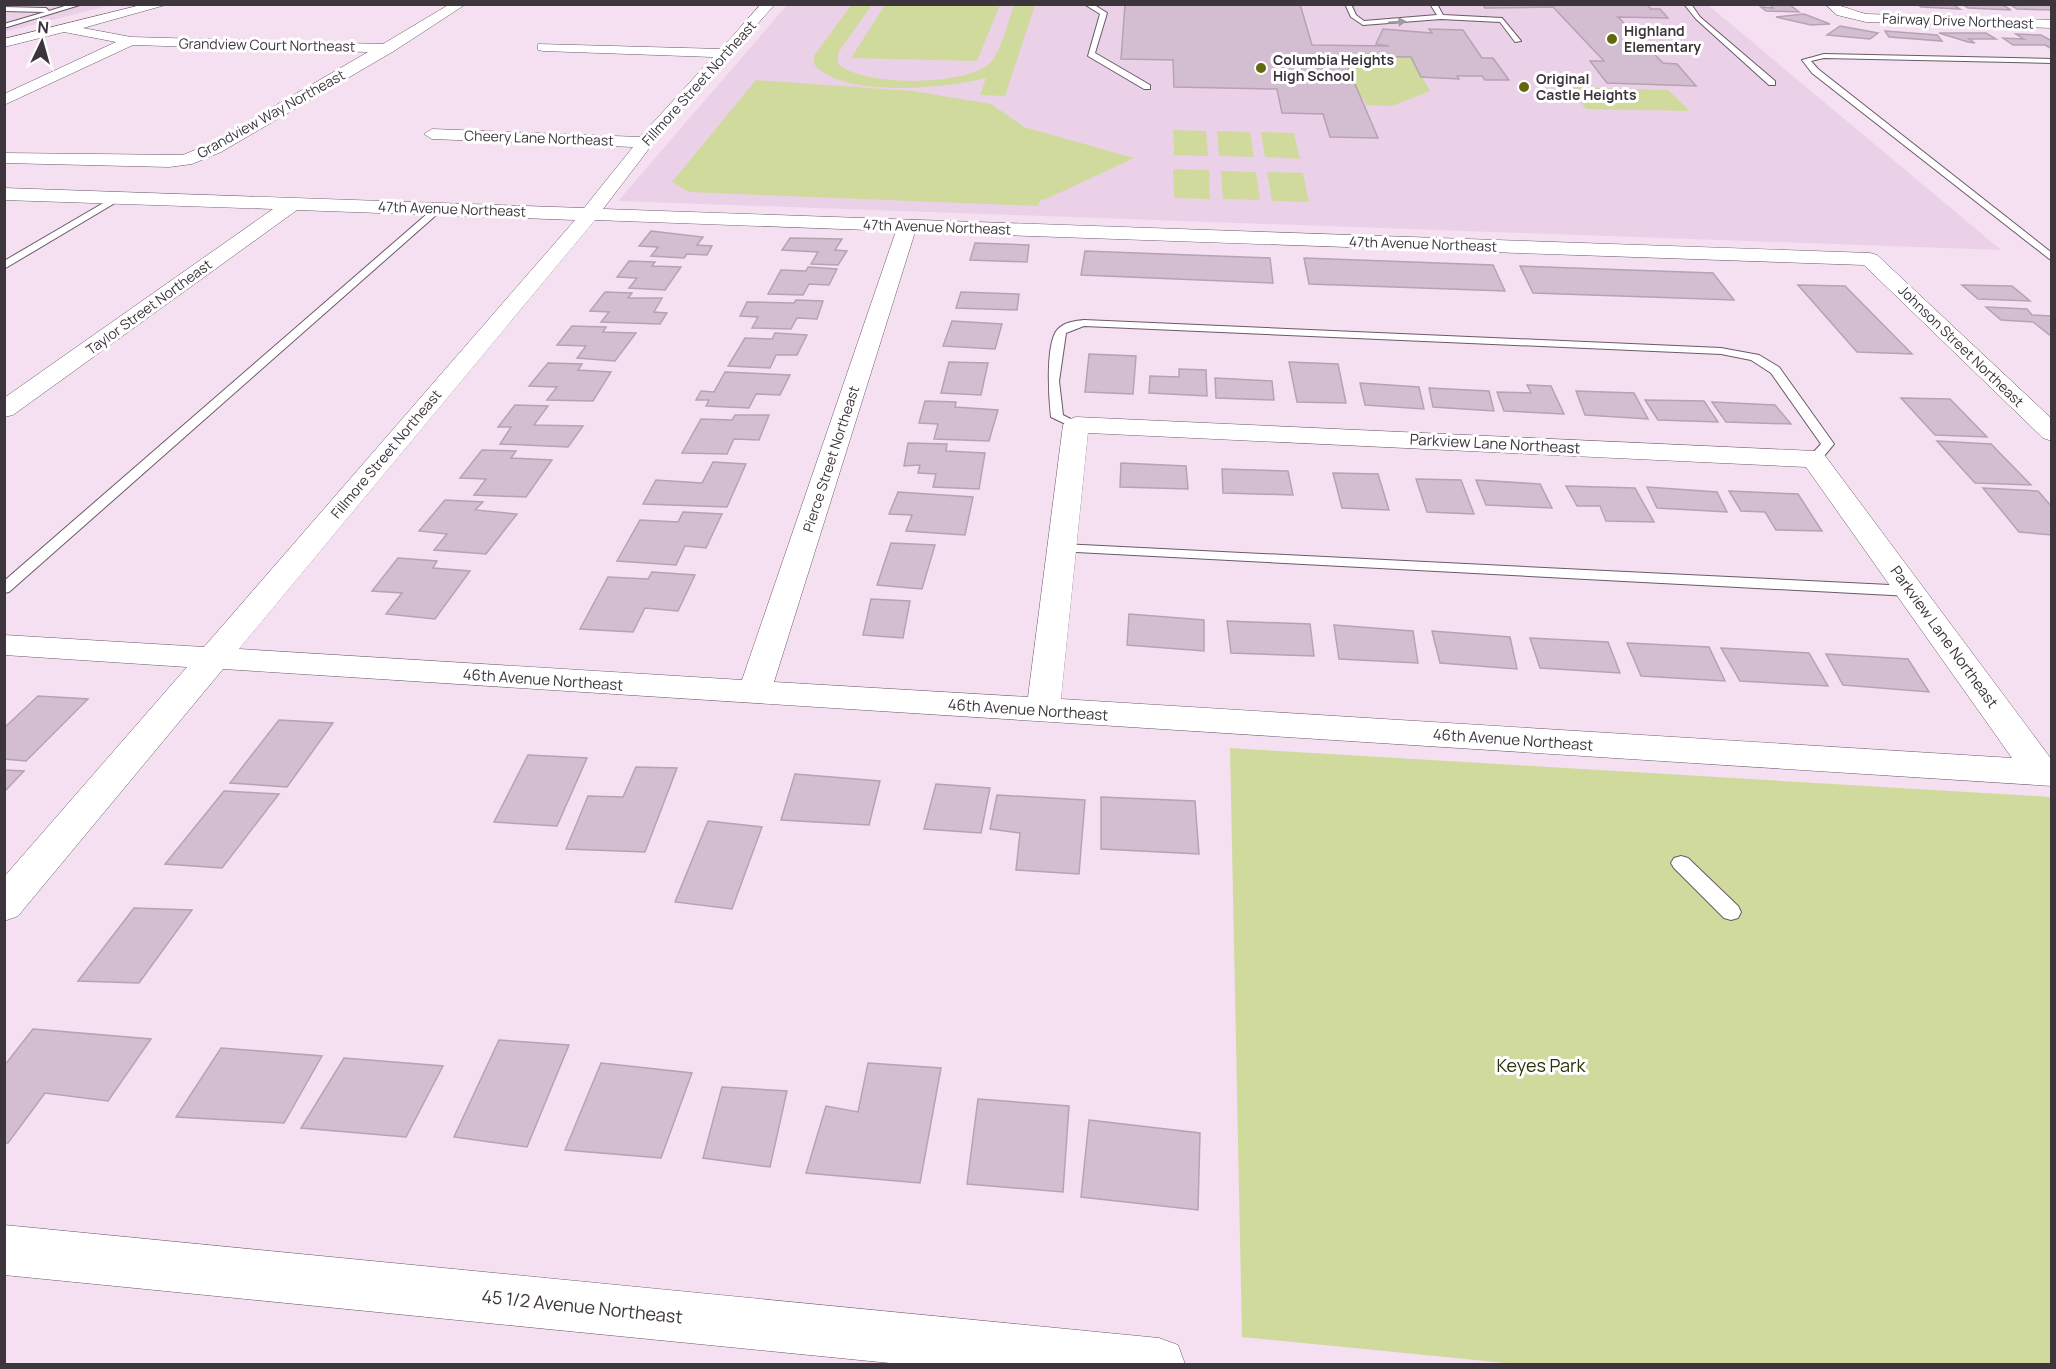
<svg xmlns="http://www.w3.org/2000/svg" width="2056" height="1369" font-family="Manrope,sans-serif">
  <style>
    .built { fill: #ebd1e7 }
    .green { fill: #d0da9d }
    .building { fill: #d2bed0; stroke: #b6a2b3; stroke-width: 1.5 }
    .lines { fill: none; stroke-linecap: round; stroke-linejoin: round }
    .lane-casing { stroke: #6b5969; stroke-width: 2 }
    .street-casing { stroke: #6b5969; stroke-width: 1 }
    .lane { fill: #fff; fill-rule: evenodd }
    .street { fill: #fff; fill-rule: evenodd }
    .oneway { fill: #9e9a9e }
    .poi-dot { fill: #60690e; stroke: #fff; stroke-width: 2 }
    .labels { text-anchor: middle; stroke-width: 6; stroke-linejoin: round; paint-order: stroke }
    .far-street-label { font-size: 14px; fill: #3d353c; stroke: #fff }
    .far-poi-label { font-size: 14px; font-weight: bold; fill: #3d353c; stroke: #fff; text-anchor: start }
    .street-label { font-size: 15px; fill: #3d353c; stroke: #fff }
    .near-park-label { font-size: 18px; fill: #2d3209; stroke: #fff }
    .near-street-label { font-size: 18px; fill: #3d353c; stroke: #fff }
  </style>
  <rect width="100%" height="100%" fill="#f5e0f2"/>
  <path class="built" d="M1707,4L2001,250L618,201L787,5Z
    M4,5H111L5,32Z"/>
  <path class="green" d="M851,5H872L838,53V64C865,87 963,86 989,64C1000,55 1009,19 1014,5H1035L1005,96L980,95L986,78C948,88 841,99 814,64V56Z
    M885,5V4L1000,5L977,61L851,58Z
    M1343,56L1411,57L1430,91L1392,106L1366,105L1363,98H1359Z
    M756,80L913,91L991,104L1024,127L1134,158L1044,200L1041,199L1038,206L689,192L672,182Z
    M1574,87L1668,90L1690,111L1586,109L1579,100H1573L1564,88Z
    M1173,130L1206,131L1208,156L1174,155Z
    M1217,131L1250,132L1254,157L1219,156Z
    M1261,132L1294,133L1300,159L1265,157Z
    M1173,169L1209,170L1210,199L1174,198Z
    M1221,171L1256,172L1260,200L1223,199Z
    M1267,172L1303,173L1309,202L1272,201Z
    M1230,748L2051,797V1364H1516L1242,1337Z"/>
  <path class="building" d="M1125,4H1300L1312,45L1389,46L1376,44L1383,29L1432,33L1429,29L1463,30L1482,58H1493L1509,80H1485L1482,76H1457L1459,79L1421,77L1411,57L1343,56L1378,138L1330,137L1323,114L1282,113L1277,89L1174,87L1173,60L1121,59Z
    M1482,4H1646L1651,9H1660L1668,18L1618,17L1663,63L1677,64L1696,86L1607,83L1590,61H1604L1553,7L1485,8Z
    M1769,4H1789L1799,12L1766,11L1761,7L1773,8Z
    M1917,4H1952L1960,9L1921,7Z
    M1962,4H2001L2011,10L1968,8Z
    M2009,4L2052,5V10L2017,9Z
    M1804,14L1830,24L1811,25L1776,17Z
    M1840,26L1878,33L1870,39L1827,35Z
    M1885,31L1937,35L1942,41L1889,37Z
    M1939,33H1986L1996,39H1969L1975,43L1968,42Z
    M2016,34L2041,35L2052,41V49L2045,45H2013L2003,38L2024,39Z
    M651,231L703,237L697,245L712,246L707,255L687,254L684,258L651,256L658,247L639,246Z
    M790,238L842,239L835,250L847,251L838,265L811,264L818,252L782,250Z
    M975,243L1029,245L1027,262L970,260Z
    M1085,251L1270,258L1273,283L1081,275Z
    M1304,258L1493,265L1505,291L1309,284Z
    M629,261L655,262L652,266L681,267L665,290L629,288L637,278L617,277Z
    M1520,266L1713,273L1734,300L1533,293Z
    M808,267L837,269L829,285L809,284L803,295L768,294L781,270L806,271Z
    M1798,285L1845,286L1912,354L1857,352Z
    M1962,285L2012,286L2030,301L1978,299Z
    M605,292L632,293L628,298H662L654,312L667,313L660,324L601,322L609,312L590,311Z
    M961,292L1019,294L1017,310L956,308Z
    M796,300L823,301L817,319L797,318L791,329L752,328L758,317L740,316L747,302L794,303Z
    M1986,307L2027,309L2032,315L2052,316V337L2033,322L2001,320Z
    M952,321L1002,324L995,349L943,346Z
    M572,326L606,327L603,332L636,333L615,361L577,358L586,346L557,345Z
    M775,333L807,335L797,355H776L770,368L728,366L745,338L772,339Z
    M1089,354L1136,356L1133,394L1085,392Z
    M949,362L988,363L981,395L941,393Z
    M1289,362L1338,364L1346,403L1297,402Z
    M548,363L582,364L578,370L611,372L593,401L547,400L557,387L529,386Z
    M1179,369L1206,370L1207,396L1149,393L1150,376L1179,377Z
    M725,372L790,375L780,395L756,394L749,408L706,406L709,400H696L701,391L714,392Z
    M1215,378L1272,381L1274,400L1216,398Z
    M1360,383L1419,387L1424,409L1365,405Z
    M1527,385L1551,386L1564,414L1504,411L1497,392L1531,393Z
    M1429,388L1489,391L1494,411L1433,407Z
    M1576,391L1634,393L1648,419L1585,415Z
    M1901,398L1950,399L1987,437L1935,435Z
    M1645,400L1704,401L1718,422L1658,420Z
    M925,401L956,402L955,407L998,410L989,441L934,439L938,424L919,423Z
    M1712,402L1775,405L1791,424L1726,422Z
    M515,405L548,406L534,425L583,426L568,447L500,444L511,427H498Z
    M735,415H769L759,440L734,439L727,454L682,453L701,419L732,420Z
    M1937,441L1991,444L2031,485L1975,483Z
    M908,443L947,444L946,451L985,453L979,489L933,487L936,474L918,473L920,465L904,466Z
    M482,450L516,451L511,458L552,460L526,497L474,495L486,479L460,478Z
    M713,462L746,464L727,507L643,504L656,480L702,483Z
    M1121,463L1186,466L1188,489L1120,487Z
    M1222,469L1288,471L1293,495L1223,493Z
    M1333,473L1378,474L1389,510L1342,508Z
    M1416,479L1461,480L1474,514L1427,512Z
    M1476,480L1540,484L1552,508L1486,505Z
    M1566,486L1635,488L1654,522L1606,521L1600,506H1577Z
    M1647,487L1717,492L1727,512L1657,508Z
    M1983,488L2038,491L2052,507V535L2019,532Z
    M1729,491L1798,494L1822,531L1776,530L1765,512L1741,511Z
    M898,492L973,497L965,535L906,531L912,515L889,514Z
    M445,500L483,502L475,510L517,514L486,554L434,550L447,534L419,531Z
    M683,512L722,514L706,548L685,546L676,565L617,561L640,520L678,522Z
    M891,543L935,545L922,589L877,585Z
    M398,558L437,561L433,568L470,571L435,619L386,614L402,593L372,591Z
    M652,572L695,575L678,611L645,608L633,632L580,629L608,577L648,579Z
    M871,599L910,601L903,638L863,635Z
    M1129,614L1204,620V651L1127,645Z
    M1227,621L1310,624L1314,656L1231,653Z
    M1334,625L1413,631L1418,663L1339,659Z
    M1432,631L1510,637L1517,669L1440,663Z
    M1530,638L1608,642L1620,673L1540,668Z
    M1627,643L1709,647L1725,681L1641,676Z
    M1721,648L1809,653L1828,686L1740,681Z
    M1826,654L1908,659L1929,692L1843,685Z
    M38,696L88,699L26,761L4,759V728Z
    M279,720L333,723L287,787L230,783Z
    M528,755L587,758L557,826L494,822Z
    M636,767L677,768L645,852L566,849L588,796L623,797Z
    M4,770L24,771L4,792Z
    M795,774L880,781L869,825L781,820Z
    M936,784L990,788L981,833L924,829Z
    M224,791L279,794L222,868L165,864Z
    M997,795L1085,800L1079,874L1016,870L1020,833L990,829Z
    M1101,797L1195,801L1199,854L1101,849Z
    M708,821L762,827L732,909L675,902Z
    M134,908L192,910L139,983L78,981Z
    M33,1029L151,1039L108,1101L45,1093L8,1143H4V1066Z
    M499,1040L569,1045L527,1147L454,1137Z
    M221,1048L322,1056L284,1123L176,1117Z
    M344,1058L443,1066L406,1137L301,1128Z
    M601,1063L692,1073L661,1158L565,1150Z
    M868,1063L941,1068L920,1183L806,1173L826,1106L858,1112Z
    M722,1087L787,1091L770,1167L703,1158Z
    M978,1099L1069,1106L1063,1192L967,1184Z
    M1089,1120L1200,1133L1198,1210L1081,1197Z"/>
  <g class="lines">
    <g class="lane-casing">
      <path id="lane" d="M71,4H83L4,28V24L45,12L4,11V7L46,8L49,11Z
        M1084,4H1093L1107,13L1095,53L1150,85V89H1144L1088,56L1100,14Z
        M1345,4H1351L1356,15L1364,21L1437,15L1430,4H1437L1443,15L1502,18L1521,41L1515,42L1500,22L1441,19L1363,25L1351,17Z
        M1684,4H1691L1700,17L1775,81V85H1769L1696,19Z
        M1824,54L2052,59V63L1824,58L1811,61L1818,69L2052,253V261L1812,73L1802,60Z
        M117,195L120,196V200L4,269V261Z
        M435,207L443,209L9,592L4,593V581Z
        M1084,320L1721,348L1759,355L1779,367L1834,444L1819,462H1809L1807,459L1821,444L1771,373L1751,360L1721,354L1084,326L1066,333L1059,381L1063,415L1082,425L1076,429L1051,417C1049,399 1045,342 1058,329C1065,322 1075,321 1084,320Z
        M1062,544L1910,586L1918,591L1910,596L1057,551L1055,548L1057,545Z
        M1681,856L1688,858L1738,906L1741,912L1738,918L1731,920L1724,918L1674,868L1671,863L1674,858Z"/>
    </g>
    <g class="street-casing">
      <path id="street" d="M145,4H169L83,28L131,37L383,44L450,4H466L394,51L221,152L192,164L169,167L4,163V153L183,155L209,144L368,52L133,45L4,105V94L116,42L64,32L4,47V39Z
        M761,4H775L651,146L603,209L1870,253L1877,255L2052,419V441L2043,438L1864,265L915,232L774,682L1028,697L1063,425L1067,420L1076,417L1814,451L1823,453L2052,760V786L223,669L18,916L4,921V877L187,667L4,655V635L204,647L575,220L297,210L13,415L4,417V398L273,209L4,200V188L584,208L633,147L432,139L424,134L432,129L640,137L713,57L543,51L538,50V44L721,49ZM595,220L896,231L742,680L239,649ZM1088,433L1806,467L2012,758L1061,699Z
        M1825,4C1840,4 1851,10 1866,14L2052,20V28L1866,22L1837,15Z
        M4,1225L1159,1338L1178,1345L1185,1364H900L4,1275Z"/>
    </g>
    <use href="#lane" class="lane"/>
    <use href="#street" class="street"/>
  </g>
  <defs><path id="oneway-solid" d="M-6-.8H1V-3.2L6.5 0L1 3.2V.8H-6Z" transform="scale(1.5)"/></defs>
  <use class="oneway" href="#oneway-solid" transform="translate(1397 22) rotate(-4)"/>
  <g class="poi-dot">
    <circle cx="1612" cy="39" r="6"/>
    <circle cx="1261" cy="68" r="6"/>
    <circle cx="1524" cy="87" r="6"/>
  </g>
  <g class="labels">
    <g class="far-street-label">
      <text transform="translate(1958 21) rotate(2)" y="5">Fairway Drive Northeast</text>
      <text transform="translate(267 45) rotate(1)" y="5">Grandview Court Northeast</text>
      <text transform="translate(699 83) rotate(-48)" y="5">Fillmore Street Northeast</text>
      <text transform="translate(271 114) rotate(-29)" y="5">Grandview Way Northeast</text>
      <text transform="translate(539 138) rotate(2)" y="5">Cheery Lane Northeast</text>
      <text transform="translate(452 209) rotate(2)" y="5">47th Avenue Northeast</text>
      <text transform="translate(937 227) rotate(2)" y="5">47th Avenue Northeast</text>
      <text transform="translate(1423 244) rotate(2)" y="5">47th Avenue Northeast</text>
      <text transform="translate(149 307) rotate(-36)" y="5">Taylor Street Northeast</text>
      <text transform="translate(1961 346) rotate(44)" y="5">Johnson Street Northeast</text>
      <text transform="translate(386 454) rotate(-50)" y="5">Fillmore Street Northeast</text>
      <text transform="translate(831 459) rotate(-72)" y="5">Pierce Street Northeast</text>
    </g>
    <g class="far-poi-label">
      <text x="1624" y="36">Highland<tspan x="1624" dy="16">Elementary</tspan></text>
      <text x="1273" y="65">Columbia Heights<tspan x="1273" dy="16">High School</tspan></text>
      <text x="1536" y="84">Original<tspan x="1536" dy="16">Castle Heights</tspan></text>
    </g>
    <g class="street-label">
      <text transform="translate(1495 444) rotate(3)" y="5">Parkview Lane Northeast</text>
      <text transform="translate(1944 637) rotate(54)" y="5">Parkview Lane Northeast</text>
      <text transform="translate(543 680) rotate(4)" y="5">46th Avenue Northeast</text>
      <text transform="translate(1028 710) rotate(4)" y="5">46th Avenue Northeast</text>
      <text transform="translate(1513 740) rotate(4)" y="5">46th Avenue Northeast</text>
    </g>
    <g class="near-park-label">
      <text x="1541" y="1072">Keyes Park</text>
    </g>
    <g class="near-street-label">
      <text transform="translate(582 1307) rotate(6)" y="6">45 1/2 Avenue Northeast</text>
    </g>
  </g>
  <rect width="2056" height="1369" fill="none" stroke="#3d353c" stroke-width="12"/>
  <g transform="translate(42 42) rotate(5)" stroke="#ffffff" stroke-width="4.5" paint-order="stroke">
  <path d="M0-4.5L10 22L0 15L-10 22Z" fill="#3d353c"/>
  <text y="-9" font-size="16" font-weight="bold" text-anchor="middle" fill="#3d353c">N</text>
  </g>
</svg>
